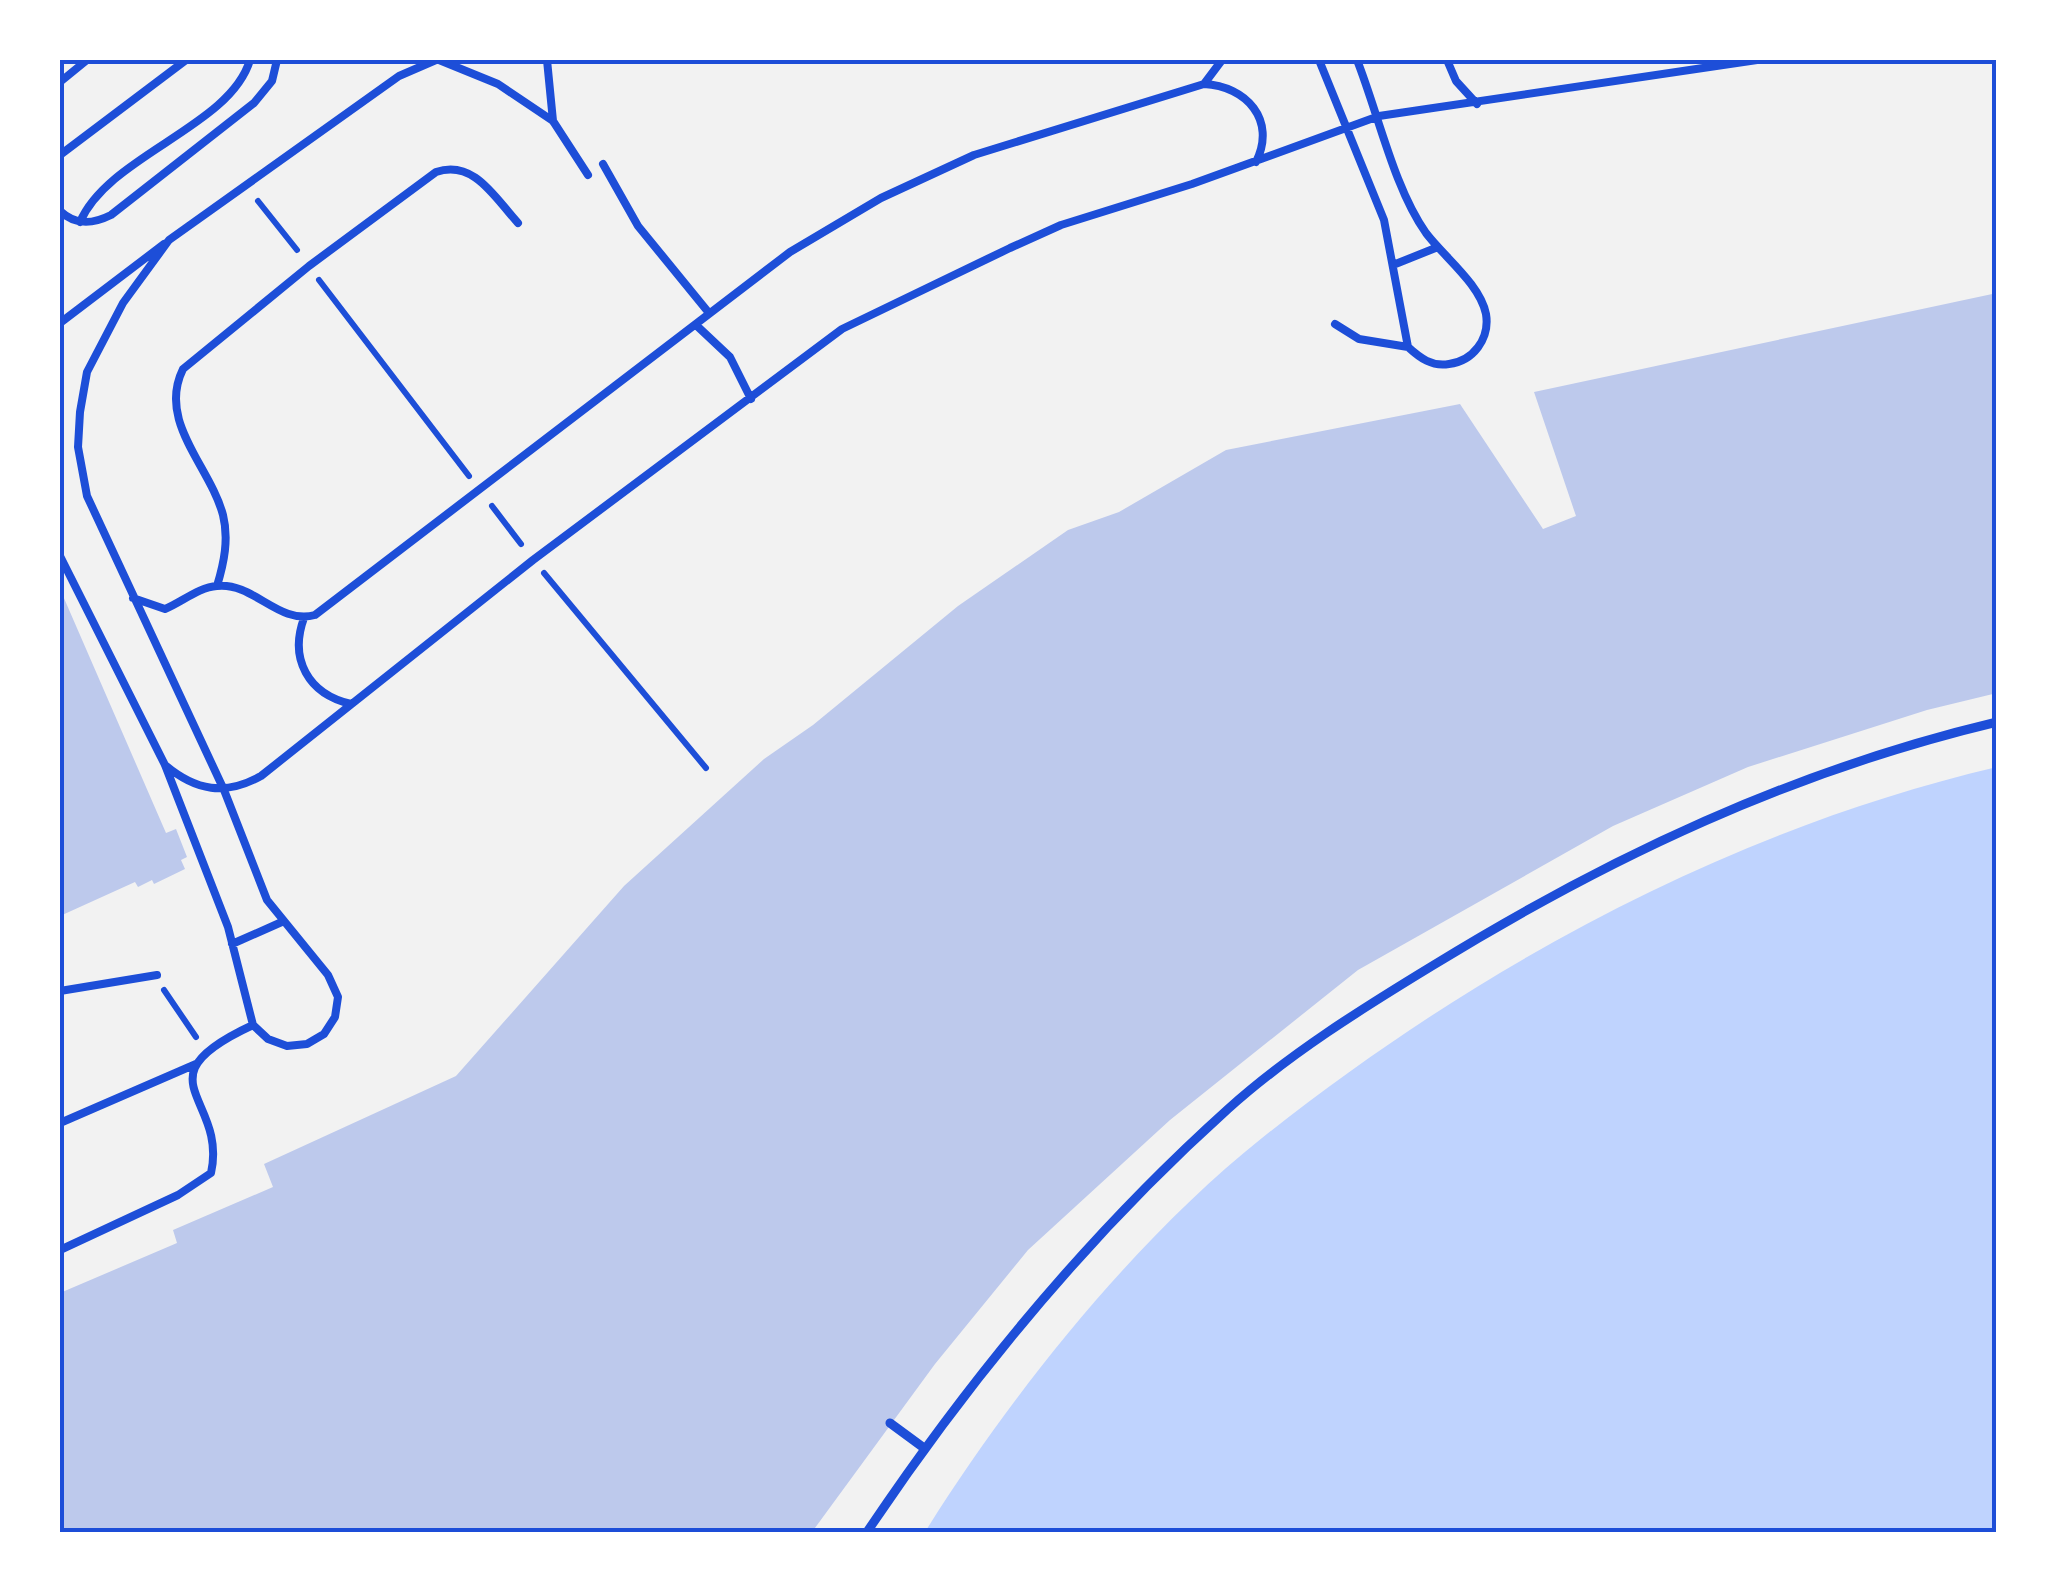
<svg xmlns="http://www.w3.org/2000/svg" width="2057" height="1592" font-family="Signika,sans-serif">
  <style>
    .water { fill: #bfd3fe }
    .building { fill: #bdc9ec }
    .lines { fill: none; stroke-linecap: round; stroke-linejoin: round }
    .path { stroke: #1d4ed8; stroke-width: 6 }
    .service { stroke: #1d4ed8; stroke-width: 8 }
    .pedestrian { stroke: #1d4ed8; stroke-width: 9 }
    .neatline { fill: none; stroke: #1d4ed8; stroke-width: 4 }
  </style>
  <rect width="100%" height="100%" fill="#f2f2f2"/>
  <path class="water" d="M1997,767V1532H925C1011,1394 1135,1239 1262,1138C1477,967 1729,830 1997,767Z"/>
  <path class="building" d="M1997,293V693L1927,710L1748,767L1613,826L1358,970L1170,1120L1028,1250L935,1364L812,1532H60V1293L177,1243L173,1230L273,1187L264,1164L456,1076L624,886L764,759L813,725L958,606L1068,530L1119,512L1226,450L1460,404L1543,529L1576,516L1534,392Z
    M60,589L166,833L176,829L187,857L181,860L185,869L154,884L152,880L138,887L135,882L60,916Z"/>
  <g class="lines">
    <path class="path" d="M258,201L297,250
      M319,280L469,476
      M492,506L521,544
      M544,573L706,768
      M164,990L196,1037"/>
    <path class="service" d="M439,60L498,84L553,121L588,175
      M547,60L553,121
      M1319,60L1384,220L1408,347C1420,358 1432,367 1449,364C1473,361 1490,339 1486,314C1480,284 1444,257 1426,233C1394,188 1378,113 1357,60
      M1447,60L1456,81L1477,104
      M60,82L87,60
      M1204,84L1222,60
      M60,155L186,60
      M603,164L638,226L709,313
      M60,211C76,226 93,224 111,215L254,103L272,81L277,60
      M80,222C109,155 230,127 250,60
      M1393,265L1438,247
      M60,323L164,244
      M1335,324L1359,339L1408,347
      M696,325L730,357L751,399
      M60,556L165,765L228,927L253,1025L268,1039L287,1046L307,1044L324,1034L335,1017L338,997L328,975L267,900L224,790L87,496L78,447L80,412L87,372L123,303L169,240L399,76L436,60
      M217,586C224,563 229,539 223,515C210,466 157,422 183,369L309,266L436,172C474,159 495,198 518,223
      M133,598L165,609C182,602 199,587 217,586C254,582 278,625 315,615L790,252L881,198L974,155L1204,84C1246,86 1277,120 1256,162
      M304,618C289,659 308,694 351,704
      M165,765C196,791 225,796 261,776L533,560L842,329L1010,248L1061,225L1192,184L1379,116L1757,60
      M232,944L284,921
      M60,991L157,975
      M60,1123L196,1064
      M60,1250L178,1195L211,1173C228,1097 136,1079 253,1025"/>
    <path class="pedestrian" d="M890,1423L924,1448
      M867,1532C971,1377 1089,1234 1228,1109C1289,1054 1363,1008 1432,966C1611,856 1792,771 1997,722"/>
  </g>
  <rect width="2057" height="1592" fill="none" stroke="#ffffff" stroke-width="125"/>
  <rect x="62" y="62" width="1932" height="1468" class="neatline"/>
</svg>
